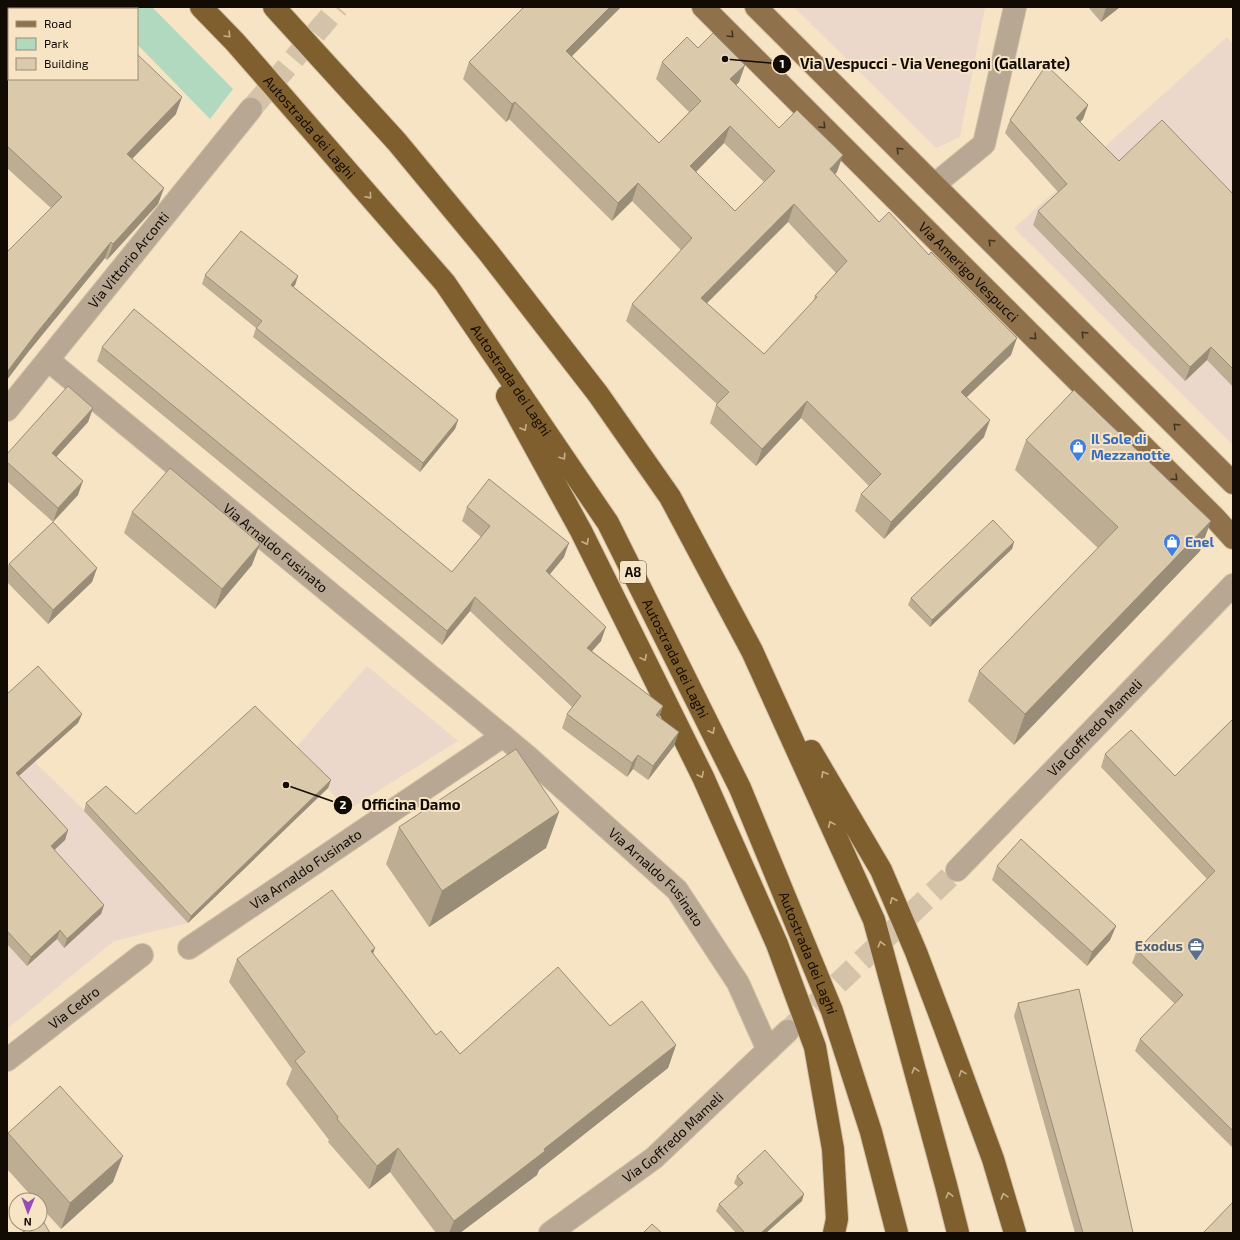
<svg xmlns="http://www.w3.org/2000/svg" width="1240" height="1240" font-family="'Exo 2',sans-serif">
  <style>
    .commercial { fill: #ecd8ca }
    .green { fill: #b0d9bf }
    .lines { fill: none; stroke-linecap: round; stroke-linejoin: round }
    .minor-tunnel { stroke: #d4c3a8; stroke-width: 22; stroke-dasharray: 22 11; stroke-linecap: butt }
    .minor-casing { stroke: #d1c1a6; stroke-width: 24 }
    .major-casing { stroke: #d1c1a6; stroke-width: 24 }
    .highway-casing { stroke: #d1c1a6; stroke-width: 24 }
    .minor { stroke: #b8a792; stroke-width: 22 }
    .major { stroke: #8f724b; stroke-width: 22 }
    .highway { stroke: #805f2f; stroke-width: 22 }
    .wall { fill: #bcad93; fill-rule: evenodd }
    .shaded-wall { fill: #998d78 }
    .building { fill: #dbc9ab; stroke: #998d78; fill-rule: evenodd }
    .oneway { stroke: #c7af89 }
    .oneway2 { stroke: #433420 }
    .labels { text-anchor: middle; stroke-width: 4; stroke-linejoin: round; paint-order: stroke }
    .shield { fill: #f6e4c5; stroke: #564c3d; stroke-width: 1 }
    .shield-label { font-size: 13px; font-weight: bold; fill: #110b03 }
    .street-label { font-size: 14px; fill: #110b03; stroke: #f6e4c5 }
    .shop-label { font-size: 14px; font-weight: bold; fill: #366cbe; stroke: #f6e4c5; text-anchor: start }
    .service-label { font-size: 14px; font-weight: bold; fill: #4e5e75; stroke: #f6e4c5; text-anchor: end }
    .leader { fill: none; stroke: #110b03; stroke-width: 1.5 }
    .callout-dot { fill: #110b03; stroke: #f6e4c5; stroke-width: 1.5 }
    .mark-label { font-size: 12px; text-anchor: middle; font-weight: bold; fill: #fff }
    .callout-label { font-size: 15px; text-anchor: middle; font-weight: bold; fill: #110b03; stroke: #f6e4c5; stroke-width: 4; stroke-linejoin: round; paint-order: stroke }
  </style>
  <rect width="100%" height="100%" fill="#f6e4c5"/>
  <path class="commercial" d="M794,7H985L960,137L936,148Z
    M1227,37L1233,44V445L1014,228Z
    M367,666L458,741L346,811L328,788L188,923L114,941L7,1029V735L84,810L133,821L292,752Z"/>
  <path class="green" d="M101,7H152L233,89L210,119L137,44V9H103Z"/>
  <g class="lines">
    <path class="minor-tunnel" d="M251,109L338,7
      M790,1029L957,870"/>
    <g class="minor-casing">
      <g id="minor">
        <path d="M934,185L984,144L1015,7"/>
        <path id="s1" d="M48,360L503,736L527,756L677,890L738,983L768,1050"/>
        <path id="s2" d="M7,410L251,109"/>
        <path id="s3" d="M957,870L1233,585"/>
        <path id="s4" d="M189,948L503,736"/>
        <path id="s5" d="M7,1060L142,955"/>
        <path id="s6" d="M550,1233L654,1158L788,1031"/>
      </g>
    </g>
    <g class="major-casing">
      <g id="major">
        <path id="s7" d="M703,7L1214,517L1233,538"/>
        <path d="M756,7L1233,483"/>
      </g>
    </g>
    <g class="highway-casing">
      <g id="highway">
        <path id="s8" d="M201,7L235,42L445,283L608,523L740,788L832,1011L871,1132L897,1233"/>
        <path d="M274,7L397,142L488,252L598,394L670,497L752,651L874,920L946,1185L958,1233"/>
        <path d="M507,396L581,531L703,777L777,944L815,1047L833,1149L837,1219L834,1233"/>
        <path d="M811,751L881,870L916,952L944,1026L993,1159L1015,1233"/>
      </g>
    </g>
    <use href="#minor" class="minor"/>
    <use href="#major" class="major"/>
    <use href="#highway" class="highway"/>
  </g>
  <path class="wall" d="M7,7L9,9V38L7,36Z
    M524,7H621L572,56L659,143L689,112L656,79L662,62L698,48L745,65L739,82L736,85L779,128L837,172L835,174L879,222L1011,355L966,398L984,437L884,539L855,511L861,494L869,486L801,418L756,466L710,423L716,405L717,404L626,321L632,304L681,250L632,201L612,221L509,119L506,122L463,79L469,62ZM724,143L764,182L735,211L696,172ZM788,222L836,273L815,296L813,302L764,354L707,303Z
    M1088,7H1120L1101,22Z
    M7,45L176,114L132,159L164,188L158,204L107,260L105,258L29,351L51,208L7,168Z
    M1088,105L1083,119L1080,122L1119,161L1233,194V387L1207,360L1185,381L1033,225L1038,211L1058,192L1005,133L1010,120Z
    M205,275L298,276L295,285L293,287L458,420L455,429L420,472L253,337L256,328L202,284Z
    M102,347L452,572L481,537L462,521L467,507L564,557L550,574L601,641L592,651L663,706L659,717L674,746L648,780L633,769L627,777L562,728L567,714L572,707L470,611L442,645L97,361Z
    M93,408L88,422L56,457L78,495L53,522L97,568L92,582L48,624L7,582V569L9,564L53,522L7,481V454Z
    M1026,440L1200,551L1014,745L968,701L979,671L1098,548L1015,470Z
    M132,512L252,565L215,609L124,533Z
    M1014,542L1012,549L930,627L908,605L911,598Z
    M7,694L82,714L78,723L19,776L68,830L65,840L54,850L104,905L101,914L64,948L57,939L27,966L7,944Z
    M1233,719V1148L1135,1051L1140,1039L1175,1004L1132,963L1137,950L1207,879L1101,767L1105,754L1175,776Z
    M331,780L328,788L188,923L84,811L86,803L136,814Z
    M559,812L546,848L429,927L386,864L399,827Z
    M997,866L1116,926L1110,940L1087,966L992,880Z
    M373,954L436,1035L460,1054L610,1026L676,1045L668,1068L539,1170L537,1175L460,1233H436L390,1172L369,1189L328,1142L329,1140L286,1084L292,1069L229,982L237,959Z
    M1018,1003L1133,1233H1075L1014,1016Z
    M8,1133L113,1182L61,1229L40,1206V1200H35L7,1169V1134Z
    M737,1176L802,1201L766,1233H736L716,1211L719,1204L738,1187L734,1183Z"/>
  <path class="shaded-wall" d="M610,7H621L560,68L566,51Z
    M1107,7H1120L1101,22L1106,8Z
    M745,65L739,82L724,97L730,79Z
    M182,97L176,114L121,170L127,154Z
    M515,102L509,119L506,122L512,104Z
    M1088,105L1083,119L1071,131L1076,118Z
    M730,126L724,143L684,184L690,166Z
    M843,155L837,172L824,186L830,169Z
    M638,183L632,201L612,221L618,203Z
    M164,188L158,204L107,260L113,244Z
    M794,204L788,222L695,315L701,298Z
    M111,242L105,258L29,351L7,380V372L35,335Z
    M298,276L295,285L287,294L291,285Z
    M1017,338L1011,355L954,409L961,392Z
    M1211,347L1207,360L1185,381L1190,367Z
    M807,401L801,418L756,466L762,449Z
    M93,408L88,422L47,467L52,453Z
    M458,420L455,429L420,472L423,463Z
    M990,420L984,437L884,539L891,522Z
    M83,481L78,495L53,522L58,508Z
    M1211,521L1200,551L1014,745L1025,714Z
    M1014,542L1012,549L930,627L932,620Z
    M569,543L564,557L541,585L546,571Z
    M260,544L252,565L215,609L222,589Z
    M97,568L92,582L48,624L53,610Z
    M475,597L470,611L442,645L447,631Z
    M606,627L601,641L582,662L587,648Z
    M663,706L658,720L656,715Z
    M82,714L78,723L12,782L16,773Z
    M679,732L674,746L648,780L653,766Z
    M638,755L633,769L627,777L632,763Z
    M331,780L328,788L188,923L191,916Z
    M559,812L546,848L429,927L442,891Z
    M68,830L65,840L48,856L51,846Z
    M104,905L101,914L64,948L67,939Z
    M1116,926L1110,940L1087,966L1092,952Z
    M60,930L57,939L27,966L31,957Z
    M375,948L367,972L371,951Z
    M676,1045L668,1068L539,1170L537,1175L460,1233H449L454,1221L544,1149Z
    M398,1148L390,1172L369,1189L377,1166Z
    M123,1156L113,1182L61,1229L70,1203Z
    M804,1194L802,1201L766,1233H761Z"/>
  <path class="building" d="M7,7H108L110,9H9V16L7,14Z
    M524,7H610L566,51L659,143L701,101L662,62L687,37L698,48L713,33L745,65L730,79L779,128L797,110L843,155L830,169L879,222L889,212L929,255L931,252L1017,338L961,392L990,420L891,522L861,494L881,474L807,401L762,449L716,405L729,392L632,304L692,238L638,183L618,203L515,102L512,104L469,62ZM730,126L775,171L735,211L690,166ZM794,204L847,261L815,296L817,297L764,354L701,298Z
    M9,43V79H137V54L182,97L127,154L164,188L113,244L111,242L35,335L7,372V252L62,197L7,146V45Z
    M1046,65L1088,105L1076,118L1119,161L1162,120L1233,194V369L1211,347L1190,367L1038,211L1067,184L1010,120Z
    M241,231L298,276L291,285L458,420L423,463L256,328L262,321L205,275Z
    M134,309L452,572L490,526L467,507L489,479L569,543L546,571L606,627L587,648L663,706L656,715L679,732L653,766L638,755L632,763L567,714L581,696L475,597L447,631L102,347Z
    M68,386L93,408L52,453L83,481L58,508L7,462V454Z
    M1074,390L1211,521L1025,714L979,671L1118,527L1026,440Z
    M170,468L260,544L222,589L132,512Z
    M993,520L1014,542L932,620L911,598Z
    M53,522L97,568L53,610L9,564Z
    M38,666L82,714L16,773L68,830L51,846L104,905L67,939L60,930L31,957L7,931V694Z
    M255,706L331,780L191,916L86,803L106,786L136,814Z
    M1233,719V1131L1140,1039L1183,995L1137,950L1215,871L1105,754L1131,730L1175,776Z
    M516,749L559,812L442,891L399,827Z
    M1021,839L1116,926L1092,952L997,866Z
    M332,890L375,948L371,951L436,1035L441,1031L460,1054L558,967L610,1026L642,1001L676,1045L544,1149L545,1151L454,1221L398,1148L377,1166L337,1119L338,1117L295,1061L305,1052L237,959Z
    M1079,989L1133,1233H1134H1083L1018,1003Z
    M60,1086L123,1156L70,1203L8,1133Z
    M765,1150L804,1194L761,1233H745L719,1204L743,1183L737,1176Z
    M1233,1202V1233H1203Z
    M43,1221L50,1233H21L37,1224H40V1222Z
    M652,1224L662,1233H643Z"/>
  <defs><path id="oneway-chevron" d="M-2-3.5L2.5 0L-2 3.5" fill="none" stroke-width="1.6" stroke-linecap="round" stroke-linejoin="round"/></defs>
  <g class="oneway">
    <use href="#oneway-chevron" transform="translate(228 35) rotate(46)"/>
    <use href="#oneway-chevron" transform="translate(369 196) rotate(49)"/>
    <use href="#oneway-chevron" transform="translate(524 428) rotate(61)"/>
    <use href="#oneway-chevron" transform="translate(563 457) rotate(56)"/>
    <use href="#oneway-chevron" transform="translate(586 542) rotate(64)"/>
    <use href="#oneway-chevron" transform="translate(644 658) rotate(64)"/>
    <use href="#oneway-chevron" transform="translate(712 731) rotate(63)"/>
    <use href="#oneway-chevron" transform="translate(824 774) rotate(-120)"/>
    <use href="#oneway-chevron" transform="translate(701 775) rotate(64)"/>
    <use href="#oneway-chevron" transform="translate(831 824) rotate(-114)"/>
    <use href="#oneway-chevron" transform="translate(893 900) rotate(-113)"/>
    <use href="#oneway-chevron" transform="translate(881 944) rotate(-105)"/>
    <use href="#oneway-chevron" transform="translate(915 1070) rotate(-105)"/>
    <use href="#oneway-chevron" transform="translate(962 1073) rotate(-110)"/>
    <use href="#oneway-chevron" transform="translate(949 1195) rotate(-104)"/>
    <use href="#oneway-chevron" transform="translate(1004 1196) rotate(-106)"/>
  </g>
  <g class="oneway2">
    <use href="#oneway-chevron" transform="translate(731 35) rotate(45)"/>
    <use href="#oneway-chevron" transform="translate(823 126) rotate(45)"/>
    <use href="#oneway-chevron" transform="translate(899 150) rotate(-135)"/>
    <use href="#oneway-chevron" transform="translate(991 242) rotate(-135)"/>
    <use href="#oneway-chevron" transform="translate(1084 334) rotate(-135)"/>
    <use href="#oneway-chevron" transform="translate(1034 337) rotate(45)"/>
    <use href="#oneway-chevron" transform="translate(1176 426) rotate(-135)"/>
    <use href="#oneway-chevron" transform="translate(1175 478) rotate(45)"/>
  </g>
  <defs>
    <g id="shop-pin" transform="scale(0.9)"><path d="M0 17L-7.5 6A9.5 9.5 0 1 1 7.5 6Z" fill="#3f7fe0" stroke="#f6e4c5"/><path d="M-5-2.5h2.3a2.7 3.5 0 0 1 5.4 0H5L5.5 6h-11ZM-1.5-2.5h3a1.5 2.3 0 0 0-3 0Z" fill="#fff"/></g>
    <g id="office-pin" transform="scale(0.9)"><path d="M0 17L-7.5 6A9.5 9.5 0 1 1 7.5 6Z" fill="#5c6f8a" stroke="#f6e4c5"/><path d="M-6-3h4V-5.5h4V-3h4V5H-6ZM-1-4.5V-3h2v-1.5ZM-6 0V1H6V0Z" fill="#fff"/></g>
  </defs>
  <g fill-rule="evenodd">
    <use href="#shop-pin" x="1078" y="447"/>
    <use href="#shop-pin" x="1172" y="542"/>
    <use href="#office-pin" x="1196" y="946"/>
  </g>
  <g class="labels">
    <rect class="shield" x="620" y="561" width="26" height="22" rx="3"/>
    <g class="shield-label">
      <text x="633" y="577">A8</text>
    </g>
    <g class="street-label">
      <text dy="5" stroke="none"><textPath href="#s8" startOffset="162">Autostrada dei Laghi</textPath></text>
      <text dy="5" stroke="none"><textPath href="#s2" startOffset="193">Via Vittorio Arconti</textPath></text>
      <text dy="5" stroke="none"><textPath href="#s7" startOffset="375">Via Amerigo Vespucci</textPath></text>
      <text dy="5" stroke="none"><textPath href="#s8" startOffset="486">Autostrada dei Laghi</textPath></text>
      <text dy="5" stroke="none"><textPath href="#s1" startOffset="295">Via Arnaldo Fusinato</textPath></text>
      <text dy="5" stroke="none"><textPath href="#s8" startOffset="810">Autostrada dei Laghi</textPath></text>
      <text dy="5" stroke="none"><textPath href="#s3" startOffset="198">Via Goffredo Mameli</textPath></text>
      <text dy="5" stroke="none"><textPath href="#s4" startOffset="141">Via Arnaldo Fusinato</textPath></text>
      <text dy="5" stroke="none"><textPath href="#s1" startOffset="799">Via Arnaldo Fusinato</textPath></text>
      <text dy="5" stroke="none"><textPath href="#s8" startOffset="1133">Autostrada dei Laghi</textPath></text>
      <text dy="5" stroke="none"><textPath href="#s5" startOffset="85">Via Cedro</textPath></text>
      <text dy="5" stroke="none"><textPath href="#s6" startOffset="156">Via Goffredo Mameli</textPath></text>
    </g>
    <g class="shop-label">
      <text x="1091" y="444">Il Sole di<tspan x="1091" dy="16">Mezzanotte</tspan></text>
      <text x="1185" y="547">Enel</text>
    </g>
    <g class="service-label">
      <text x="1183" y="951">Exodus</text>
    </g>
  </g>
  <path class="leader" d="M725 59L782 64M286 785L343 805"/>
  <g class="callout-dot">
    <circle cx="725" cy="59" r="4"/>
    <circle cx="286" cy="785" r="4"/>
    <circle cx="782" cy="64" r="10"/>
    <circle cx="343" cy="805" r="10"/>
  </g>
  <g class="mark-label">
    <text x="782" y="68">1</text>
    <text x="343" y="809">2</text>
  </g>
  <g class="callout-label">
    <text x="935" y="69">Via Vespucci - Via Venegoni (Gallarate)</text>
    <text x="411" y="810">Officina Damo</text>
  </g>
  <rect width="1240" height="1240" fill="none" stroke="#110b03" stroke-width="16"/>
  <rect x="8" y="8" width="130" height="72" fill="#f6e4c5" stroke="#9a8d77"/>
  <rect x="16" y="21" width="20" height="6" fill="#8f724b" stroke="#9a8d77"/>
  <text x="44" y="28" font-size="12" fill="#110b03">Road</text>
  <rect x="16" y="38" width="20" height="12" fill="#b0d9bf" stroke="#9a8d77"/>
  <text x="44" y="48" font-size="12" fill="#110b03">Park</text>
  <rect x="16" y="58" width="20" height="12" fill="#dbc9ab" stroke="#9a8d77"/>
  <text x="44" y="68" font-size="12" fill="#110b03">Building</text>
  <g transform="translate(28 1212) rotate(181)"><circle r="19" fill="#f6e4c5" stroke="#9a8d77"/>
  <path d="M0-3L7 15L0 10L-7 15Z" fill="#994aba"/>
  <text y="-6" font-size="11" font-weight="bold" text-anchor="middle" fill="#110b03">N</text>
  </g>
</svg>
